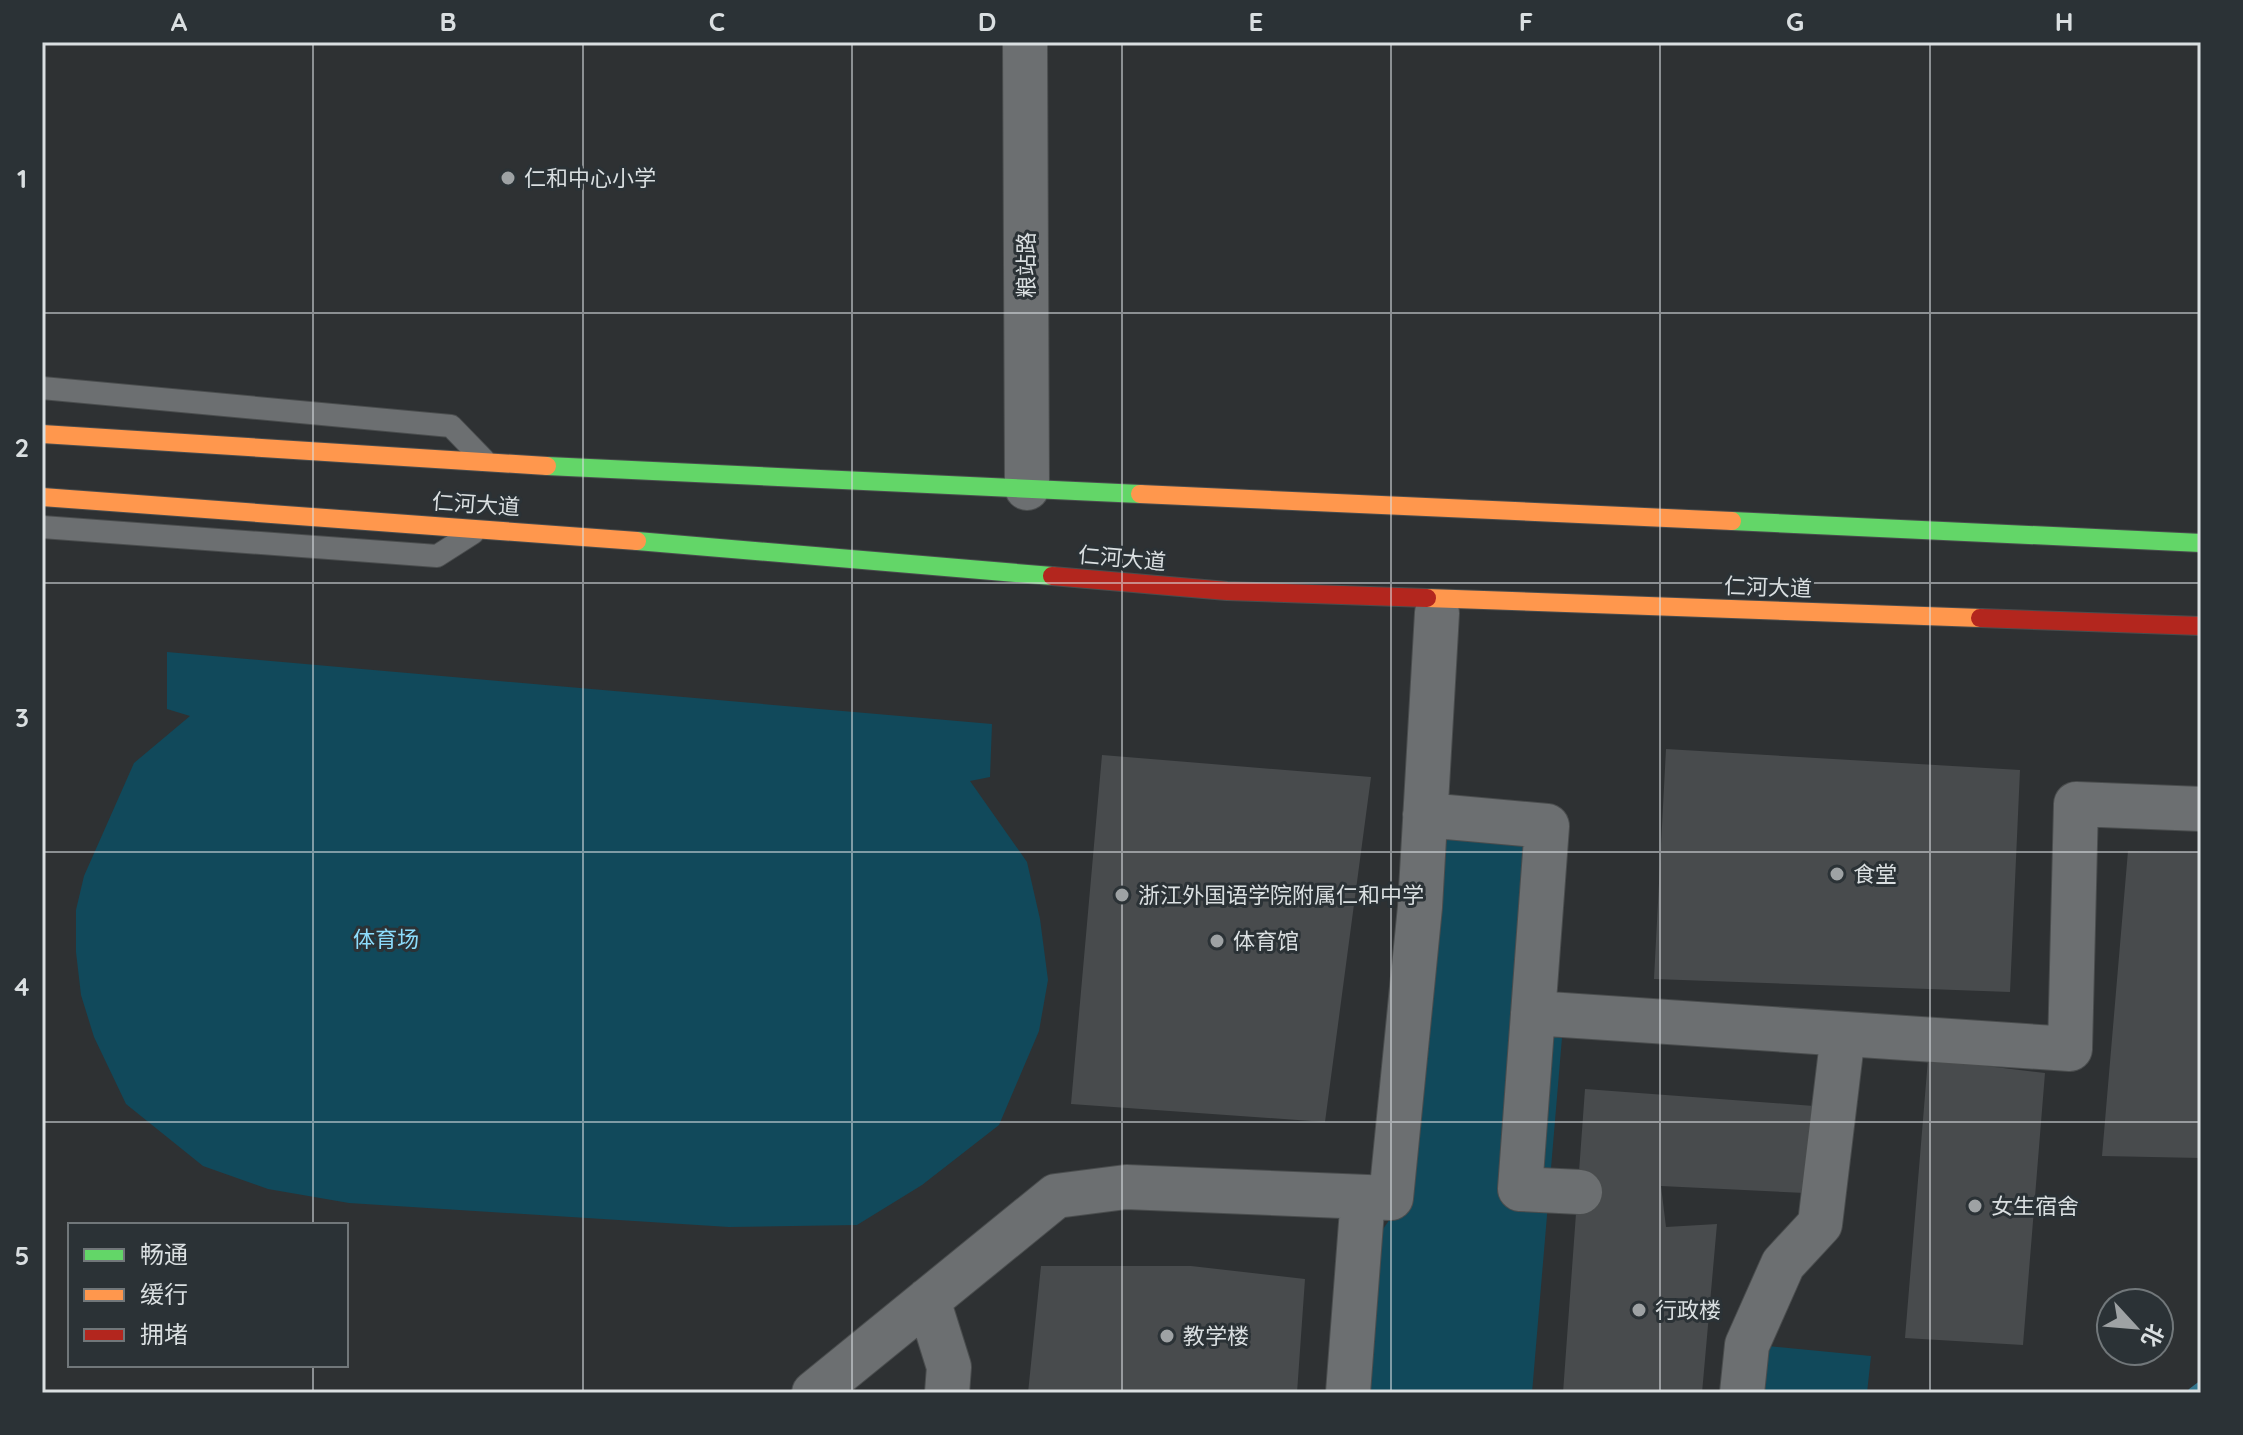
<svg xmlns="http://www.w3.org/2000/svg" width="2243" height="1435" font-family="Quicksand,'Noto Sans SC',sans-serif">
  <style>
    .green { fill: #11495b }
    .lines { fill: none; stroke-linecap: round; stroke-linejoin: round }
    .stream { stroke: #33758d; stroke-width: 11 }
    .building { fill: #484b4d }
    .lane-casing { stroke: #4a4d4e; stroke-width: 24 }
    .street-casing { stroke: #4a4d4e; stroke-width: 46 }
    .fast-casing { stroke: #4a4d4e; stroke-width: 20 }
    .slow-casing { stroke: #4a4d4e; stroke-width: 20 }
    .jam-casing { stroke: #4a4d4e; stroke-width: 20 }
    .lane { stroke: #6c6f71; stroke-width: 22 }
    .street { stroke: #6c6f71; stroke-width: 44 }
    .fast { stroke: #63d668; stroke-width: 18 }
    .slow { stroke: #ff974d; stroke-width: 18 }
    .jam { stroke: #b3261e; stroke-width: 18 }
    .grid { fill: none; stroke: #dadfe1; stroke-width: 2; stroke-opacity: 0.55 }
    .poi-dot { fill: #9ea2a4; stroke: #2b3236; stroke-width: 3 }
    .labels { text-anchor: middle; stroke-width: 6; stroke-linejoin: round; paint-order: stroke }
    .poi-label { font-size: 22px; fill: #dadfe1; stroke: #2b3236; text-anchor: start }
    .street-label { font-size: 22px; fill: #dadfe1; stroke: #2b3236 }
    .park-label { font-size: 22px; fill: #8cdcfc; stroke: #2b3236 }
    .neatline { fill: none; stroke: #dadfe1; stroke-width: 3 }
    .grid-label { font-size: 26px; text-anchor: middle; font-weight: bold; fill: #dadfe1 }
  </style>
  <rect width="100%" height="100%" fill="#2e3133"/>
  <path class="green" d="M167,652L992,724L990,777L970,781L1027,862L1040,919L1048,980L1039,1031L999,1125L922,1185L857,1225L729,1227L349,1203L268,1189L203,1166L126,1104L94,1037L81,995L76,952V910L84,876L134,763L190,716L167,709Z
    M1447,837L1531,842L1517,1019L1563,1026L1532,1393H1359L1370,1248L1410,1190Z
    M1768,1346L1871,1356L1867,1393H1763Z"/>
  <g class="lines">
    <path class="stream" d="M2193,1393L2201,1387"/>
  </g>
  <path class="building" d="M1666,749L2020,770L2010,992L1654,979Z
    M1102,755L1371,777L1325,1122L1071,1104Z
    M2128,851L2201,852V1158L2102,1156Z
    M1928,1059L2045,1073L2023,1345L1905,1338Z
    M1585,1089L1814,1106L1805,1193L1661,1186L1666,1227L1717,1224L1702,1393H1563Z
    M1041,1266H1191L1305,1279L1297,1393H1028Z"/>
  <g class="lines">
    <g class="lane-casing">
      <path id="lane" d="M42,388L451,426L484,460
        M42,527L437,556L473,533"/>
    </g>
    <g class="street-casing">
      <path id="street" d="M1025,42L1027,488
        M1425,815L1547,826L1520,1189L1580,1192
        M1533,1013L2070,1049L2076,804L2201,809
        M928,1300L949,1367L947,1393
        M814,1393L1056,1196L1126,1187L1391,1198L1420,907L1437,613
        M1348,1393L1363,1197
        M1742,1393L1747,1345L1783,1264L1820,1224L1843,1034"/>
    </g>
    <g class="fast-casing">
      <path id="fast" d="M547,466L1140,494
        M1732,521L2201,543
        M637,541L1052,576"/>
    </g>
    <g class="slow-casing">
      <path id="slow" d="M42,434L547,466
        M1140,494L1732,521
        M42,497L637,541
        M1427,598L1980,618"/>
    </g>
    <g class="jam-casing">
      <path id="jam" d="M1052,576L1227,591L1427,598
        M1980,618L2201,626"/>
    </g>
    <use href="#lane" class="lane"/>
    <use href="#street" class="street"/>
    <use href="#fast" class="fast"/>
    <use href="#slow" class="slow"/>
    <use href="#jam" class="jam"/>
  </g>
  <path class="grid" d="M313,42V1225M583,42V1393M852,42V1393M1122,42V1393M1391,42V1393M1660,42V1393M1930,42V1393M42,313H2201M42,583H2201M42,852H2201M42,1122H2201M313,1365V1393"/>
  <g class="poi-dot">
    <circle cx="508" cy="178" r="8"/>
    <circle cx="1837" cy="874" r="8"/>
    <circle cx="1122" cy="895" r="8"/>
    <circle cx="1217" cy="941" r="8"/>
    <circle cx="1975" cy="1206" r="8"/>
    <circle cx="1639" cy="1310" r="8"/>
    <circle cx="1167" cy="1336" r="8"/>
  </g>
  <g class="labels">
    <g class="poi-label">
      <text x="524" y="186">仁和中心小学</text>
      <text x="1853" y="882">食堂</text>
      <text x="1138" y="903">浙江外国语学院附属仁和中学</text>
      <text x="1233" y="949">体育馆</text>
      <text x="1991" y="1214">女生宿舍</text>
      <text x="1655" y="1318">行政楼</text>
      <text x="1183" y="1344">教学楼</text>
    </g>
    <g class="street-label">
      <text transform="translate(1026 265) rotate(-90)" y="8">粮站路</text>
      <text transform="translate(476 504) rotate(4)" y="8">仁河大道</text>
      <text transform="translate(1122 558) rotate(5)" y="8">仁河大道</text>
      <text transform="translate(1768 587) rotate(2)" y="8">仁河大道</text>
    </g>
    <g class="park-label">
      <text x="386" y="947">体育场</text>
    </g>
  </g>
  <rect width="2243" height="1435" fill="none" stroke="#2b3236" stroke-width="88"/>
  <rect x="68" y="1223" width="280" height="144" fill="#2b3236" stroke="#71777a" stroke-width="2"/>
  <rect x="84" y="1249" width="40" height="12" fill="#63d668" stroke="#71777a" stroke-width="2"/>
  <text x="140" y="1263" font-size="24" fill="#dadfe1">畅通</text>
  <rect x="84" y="1289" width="40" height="12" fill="#ff974d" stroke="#71777a" stroke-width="2"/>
  <text x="140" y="1303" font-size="24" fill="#dadfe1">缓行</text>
  <rect x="84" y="1329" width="40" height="12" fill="#b3261e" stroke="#71777a" stroke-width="2"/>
  <text x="140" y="1343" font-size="24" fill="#dadfe1">拥堵</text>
  <g transform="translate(2135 1327) rotate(116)"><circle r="38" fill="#2b3236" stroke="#71777a" stroke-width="2"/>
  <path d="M0-6L14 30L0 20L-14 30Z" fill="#9ea2a4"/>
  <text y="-12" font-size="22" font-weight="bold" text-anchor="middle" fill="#dadfe1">北</text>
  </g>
  <rect x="44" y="44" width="2155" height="1347" class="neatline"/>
  <g class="grid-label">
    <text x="179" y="31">A</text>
    <text x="448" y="31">B</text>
    <text x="717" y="31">C</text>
    <text x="987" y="31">D</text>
    <text x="1256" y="31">E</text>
    <text x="1526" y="31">F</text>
    <text x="1795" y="31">G</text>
    <text x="2064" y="31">H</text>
    <text x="22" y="188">1</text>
    <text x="22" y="457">2</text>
    <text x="22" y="727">3</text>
    <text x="22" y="996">4</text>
    <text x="22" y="1265">5</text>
  </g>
</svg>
